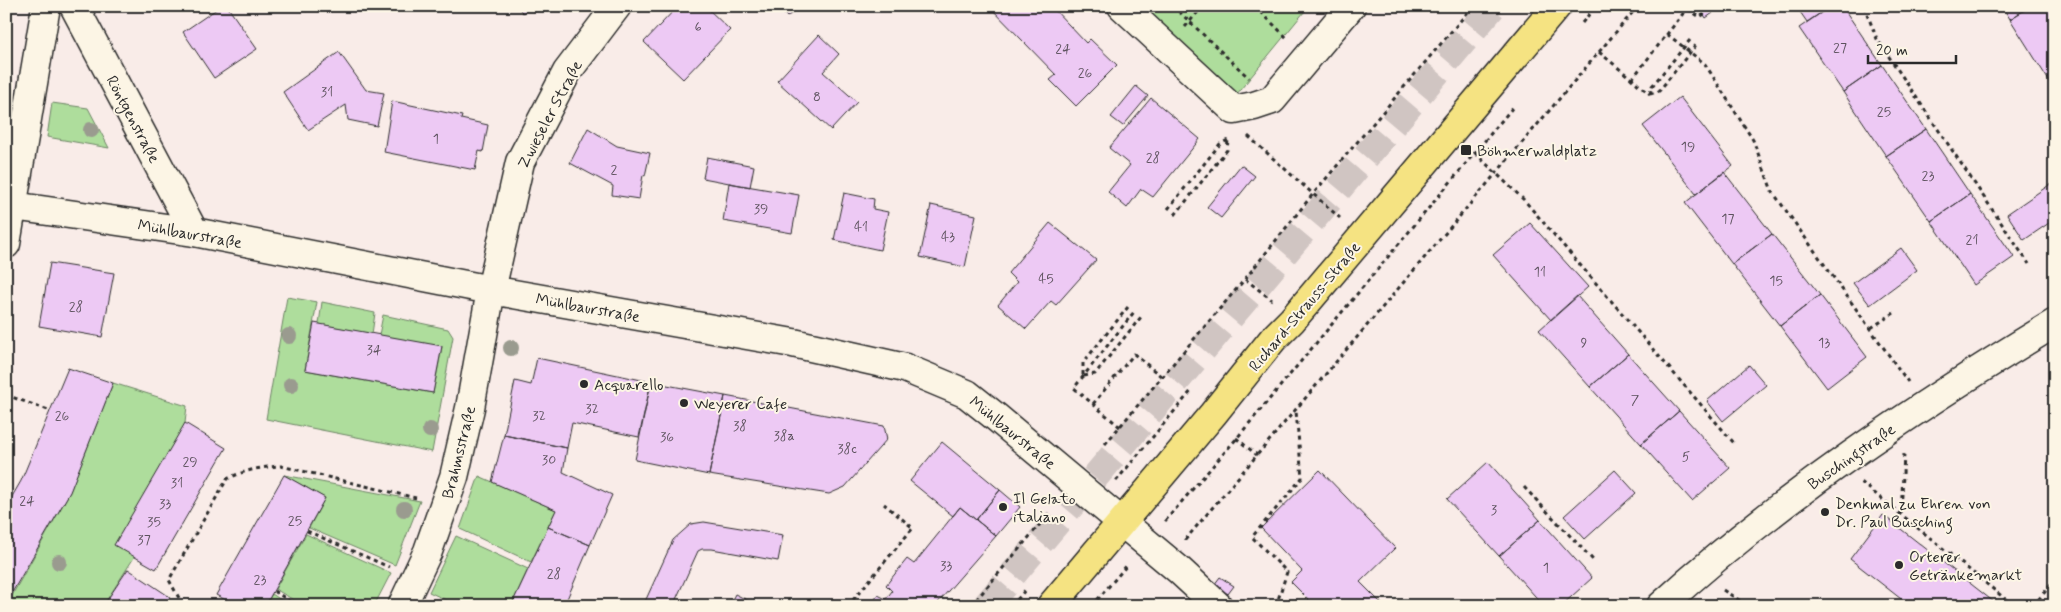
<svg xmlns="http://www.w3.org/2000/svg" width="2061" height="612" font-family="Mynerve,sans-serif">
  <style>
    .green { fill: #aedd9c; stroke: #6c8464 }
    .building { fill: #edc9f4; stroke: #2b2b2b }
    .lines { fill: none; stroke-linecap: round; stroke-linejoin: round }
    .highway-tunnel { stroke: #d0c5c2; stroke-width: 28; stroke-dasharray: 28 14; stroke-linecap: butt }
    .minor-casing { stroke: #2b2b2b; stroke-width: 31 }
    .major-casing { stroke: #2b2b2b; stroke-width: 31 }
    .path { stroke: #2b2b2b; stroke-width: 3; stroke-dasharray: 4 4; stroke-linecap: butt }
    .minor { stroke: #fcf5e5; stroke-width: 28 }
    .major { stroke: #f5e382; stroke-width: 28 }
    .tree { fill: #9a9b8f }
    .poi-dot { fill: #2b2b2b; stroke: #fcf5e5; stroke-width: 2 }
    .labels { text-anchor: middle; stroke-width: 4; stroke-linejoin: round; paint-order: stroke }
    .number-label { font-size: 14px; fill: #5c525d }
    .street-label { font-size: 16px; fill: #2b2b2b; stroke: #fcf5e5 }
    .poi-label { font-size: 16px; fill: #2b2b2b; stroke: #fcf5e5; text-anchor: start }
  </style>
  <rect width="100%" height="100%" fill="#f9ece8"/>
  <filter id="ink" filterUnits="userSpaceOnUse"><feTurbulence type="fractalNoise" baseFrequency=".02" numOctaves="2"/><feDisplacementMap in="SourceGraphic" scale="10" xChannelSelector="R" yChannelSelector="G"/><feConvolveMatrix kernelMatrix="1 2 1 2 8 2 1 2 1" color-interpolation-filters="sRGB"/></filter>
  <g filter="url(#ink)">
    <path class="green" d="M1135,6H1309L1232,100Z
      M52,103L88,108L109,148L47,137Z
      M287,297L317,302L305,370L433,393L442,347L379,335L383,315L448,329L453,337L432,452L266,419Z
      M322,302L375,313L372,334L319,324Z
      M113,383L187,406L185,423L135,556L103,606H6L70,492Z
      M284,475L420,501L395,565L309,528L325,498Z
      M479,476L556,510L531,562L460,529Z
      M306,534L391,573L374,606H304L275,589Z
      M456,536L528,569L511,606H459L429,592Z
      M272,594L290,606H265Z"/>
    <path class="building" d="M221,6H227L257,49L214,78L183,32Z
      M302,6H313L306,12Z
      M516,6H530L523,13Z
      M678,6H705L730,30L683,79L644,42Z
      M777,6H800L787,17Z
      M989,6H1051L1086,43L1090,39L1117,65L1076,106L1050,80L1056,75Z
      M1707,6H1709L1713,13L1706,18L1701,10Z
      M1796,6H1831L1807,22Z
      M1831,6H1842L1882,65L1843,92L1799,28Z
      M2002,6H2031L2010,19Z
      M2031,6H2055V82L2051,84L2010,19Z
      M819,35L839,54L823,72L857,102L831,130L777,81Z
      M339,52L366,90L384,93L377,126L348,120L346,105L308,130L283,92Z
      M1882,65L1926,129L1886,156L1843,92Z
      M1136,86L1148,96L1123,126L1111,117Z
      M1680,97L1733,166L1696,194L1643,126Z
      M1151,98L1200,139L1153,197L1141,189L1127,208L1108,192L1130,165L1109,148Z
      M392,101L462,116L461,119L488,125L483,152L479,151L475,170L384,152Z
      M588,128L617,146L650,153L645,176L643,175L639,199L612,195L613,186L570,163Z
      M1926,129L1970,194L1931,221L1886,156Z
      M707,157L754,166L750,187L703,178Z
      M1241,165L1255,176L1221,218L1207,207Z
      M1724,172L1772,234L1732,264L1685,203Z
      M2055,181V219L2024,240L2007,214Z
      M729,183L799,195L792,233L723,221Z
      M844,193L874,199L873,209L888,212L880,250L834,240Z
      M1970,194L2014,257L1974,285L1931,221Z
      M931,205L976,215L965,267L920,257Z
      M1050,223L1096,260L1056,305L1051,301L1026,329L998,305L1017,282L1008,273Z
      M1530,223L1588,287L1551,320L1493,255Z
      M1772,234L1820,295L1780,326L1732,264Z
      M1901,248L1917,270L1870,305L1853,283Z
      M50,263L114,273L102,337L39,326Z
      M1820,295L1867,357L1827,388L1780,326Z
      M1577,296L1628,354L1590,387L1539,330Z
      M314,323L442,346L433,393L305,370Z
      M1628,354L1679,411L1641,444L1590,387Z
      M537,358L651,382L639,437L572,423L567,448L504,435L515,381L531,385Z
      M1749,365L1766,385L1723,421L1707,401Z
      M68,368L113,383L70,492L6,603V507L21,481Z
      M651,382L725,396L709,475L635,460Z
      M725,396L884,426L887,439L845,487L829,494L709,475Z
      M1679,411L1730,468L1692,501L1641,444Z
      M185,423L226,448L156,569L114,545Z
      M504,435L567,448L563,472L612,495L590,545L548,527L556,510L492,482Z
      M942,442L1000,490L976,520L960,507L953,516L910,481Z
      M1488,462L1540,520L1499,556L1447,499Z
      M1320,470L1395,548L1360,582L1384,606H1315L1291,582L1302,571L1261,528Z
      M1615,470L1636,493L1585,539L1564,516Z
      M284,475L325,498L265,606H237L216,595Z
      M1000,490L1020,507L996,536L976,520Z
      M960,507L996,536L935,606H870L878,595L886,599L892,591L886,585L907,559L914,564Z
      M1883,515L1999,606H1910L1850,559Z
      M1540,520L1592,578L1561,606H1544L1499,556Z
      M704,522L783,535L778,561L712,549H702L698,551L673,606H643L673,540L691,524Z
      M548,527L590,545L564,606H511Z
      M128,569L170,597L164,606H103Z
      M1220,577L1234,586L1228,594L1214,585Z
      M2055,593V606H2044Z
      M735,594L759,606H729Z"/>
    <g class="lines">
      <path class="highway-tunnel" d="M986,606L1493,6"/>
      <g class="minor-casing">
        <path id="minor" d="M74,6L194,232
          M1122,6L1234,110L1254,106L1272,100L1351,6
          M6,205L194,232L491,290L793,343L905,368L967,394L996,417L1179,570L1218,606
          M6,244L46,6
          M402,606L428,551L454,477L470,408L491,290L520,162L567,72L617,6
          M1661,606C1781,497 1916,407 2055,323"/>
      </g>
      <g class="major-casing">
        <path id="major" d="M1051,606L1213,414L1273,339L1292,320L1557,6"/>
      </g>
      <path class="path" d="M1173,6L1249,78
        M1255,6L1287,38
        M1864,6L1877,39L2029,264
        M1688,9L1700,17L1707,12
        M1582,23L1596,6
        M1185,27L1203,6
        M1667,34L1705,64L1753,140L1772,191L1908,382
        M1599,52L1650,94
        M1632,79L1689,6
        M1650,94L1659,91L1696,45
        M1650,94L1652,86L1690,40
        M1248,136L1340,218
        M1475,153L1524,200L1734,443
        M1168,209L1220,144L1230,139
        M1175,215L1227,150L1228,140
        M1245,279L1272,300
        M1871,328L1894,313
        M1083,375V363L1128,307
        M1084,376L1095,374L1141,317
        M6,395L51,411
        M1093,404L1134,354L1162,377
        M1120,427L1074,388L1134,312
        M1236,438L1257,455
        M1105,444L1245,279L1313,194L1473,6
        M1116,481L1192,390
        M1861,482L2014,606
        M1524,487L1593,560
        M6,492L13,495
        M1901,514L1904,454
        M1165,521L1237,438L1513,107
        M307,531L389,567
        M1185,540L1638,6
        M1723,590L1748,606
        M274,591L297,606
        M435,600L447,606
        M179,606V598L169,580L227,479C245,470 261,467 281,466L416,498
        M848,606L913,528L884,504
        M971,606L1046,517
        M1012,606L1026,589
        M1092,606L1128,564
        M1276,606L1287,572L1252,537L1302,478L1296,411
        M2033,606L2055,580"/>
      <use href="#minor" class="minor"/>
      <use href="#major" class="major"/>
    </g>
    <g class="tree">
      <circle cx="91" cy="130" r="8"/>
      <circle cx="289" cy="336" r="8"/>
      <circle cx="511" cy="348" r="8"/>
      <circle cx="291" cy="385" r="8"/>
      <circle cx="430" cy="430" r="8"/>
      <circle cx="404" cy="509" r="8"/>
      <circle cx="59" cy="562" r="8"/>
    </g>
  </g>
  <g class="poi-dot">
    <rect x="1460" y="144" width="12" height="12" rx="2.5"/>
    <circle cx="584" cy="384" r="5"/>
    <circle cx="684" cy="403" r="5"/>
    <circle cx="1003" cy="507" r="5"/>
    <circle cx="1825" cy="512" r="5"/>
    <circle cx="1899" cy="565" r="5"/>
  </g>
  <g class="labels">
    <g class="number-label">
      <text x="698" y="31">6</text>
      <text x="1840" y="52">27</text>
      <text x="1063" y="53">24</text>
      <text x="1085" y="77">26</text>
      <text x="327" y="96">31</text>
      <text x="817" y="101">8</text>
      <text x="1884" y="116">25</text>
      <text x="436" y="143">1</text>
      <text x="1688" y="151">19</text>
      <text x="1153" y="162">28</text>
      <text x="614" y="174">2</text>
      <text x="1928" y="180">23</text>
      <text x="761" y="213">39</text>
      <text x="1728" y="223">17</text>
      <text x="861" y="231">41</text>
      <text x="948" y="241">43</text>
      <text x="1972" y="244">21</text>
      <text x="1540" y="276">11</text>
      <text x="1046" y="283">45</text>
      <text x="1776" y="285">15</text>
      <text x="76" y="311">28</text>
      <text x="1584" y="347">9</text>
      <text x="1824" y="347">13</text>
      <text x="374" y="354">34</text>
      <text x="1635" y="404">7</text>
      <text x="592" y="413">32</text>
      <text x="62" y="420">26</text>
      <text x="539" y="420">32</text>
      <text x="740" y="430">38</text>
      <text x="784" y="440">38a</text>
      <text x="667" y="441">36</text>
      <text x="847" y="453">38c</text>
      <text x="1686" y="461">5</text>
      <text x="549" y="464">30</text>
      <text x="190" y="466">29</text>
      <text x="177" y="487">31</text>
      <text x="27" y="505">24</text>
      <text x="165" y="508">33</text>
      <text x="1494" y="514">3</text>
      <text x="295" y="525">25</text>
      <text x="154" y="526">35</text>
      <text x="144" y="544">37</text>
      <text x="946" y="570">33</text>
      <text x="1546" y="572">1</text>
      <text x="554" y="578">28</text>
      <text x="260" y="584">23</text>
    </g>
    <g class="street-label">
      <text transform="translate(549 114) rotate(-62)" y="6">Zwieseler Straße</text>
      <text transform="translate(134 119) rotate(62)" y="6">Röntgenstraße</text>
      <text transform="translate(190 233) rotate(10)" y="6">Mühlbaurstraße</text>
      <text transform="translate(1304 306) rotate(-50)" y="6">Richard-Strauss-Straße</text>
      <text transform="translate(588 307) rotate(10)" y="6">Mühlbaurstraße</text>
      <text transform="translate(1013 432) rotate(39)" y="6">Mühlbaurstraße</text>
      <text transform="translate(458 452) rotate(-76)" y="6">Brahmsstraße</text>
      <text transform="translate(1851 456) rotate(-35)" y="6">Buschingstraße</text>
    </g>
    <g class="poi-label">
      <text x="1477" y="156">Böhmerwaldplatz</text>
      <text x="594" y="390">Acquarello</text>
      <text x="694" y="409">Weyerer Cafe</text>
      <text x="1013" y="504">Il Gelato<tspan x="1013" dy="18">italiano</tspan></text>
      <text x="1835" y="509">Denkmal zu Ehren von<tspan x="1835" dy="18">Dr. Paul Busching</tspan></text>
      <text x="1909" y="562">Orterer<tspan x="1909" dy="18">Getränkemarkt</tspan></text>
    </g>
  </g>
  <rect width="2061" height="612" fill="none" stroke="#fcf5e5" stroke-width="25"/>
  <rect x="12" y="12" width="2036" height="587" fill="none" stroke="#2b2b2b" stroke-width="2" filter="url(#ink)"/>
  <path d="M1868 55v8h88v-8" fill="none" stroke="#2b2b2b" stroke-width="2.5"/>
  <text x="1876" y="55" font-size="15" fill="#2b2b2b" stroke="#fcf5e5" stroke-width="4" paint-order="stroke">20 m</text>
</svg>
